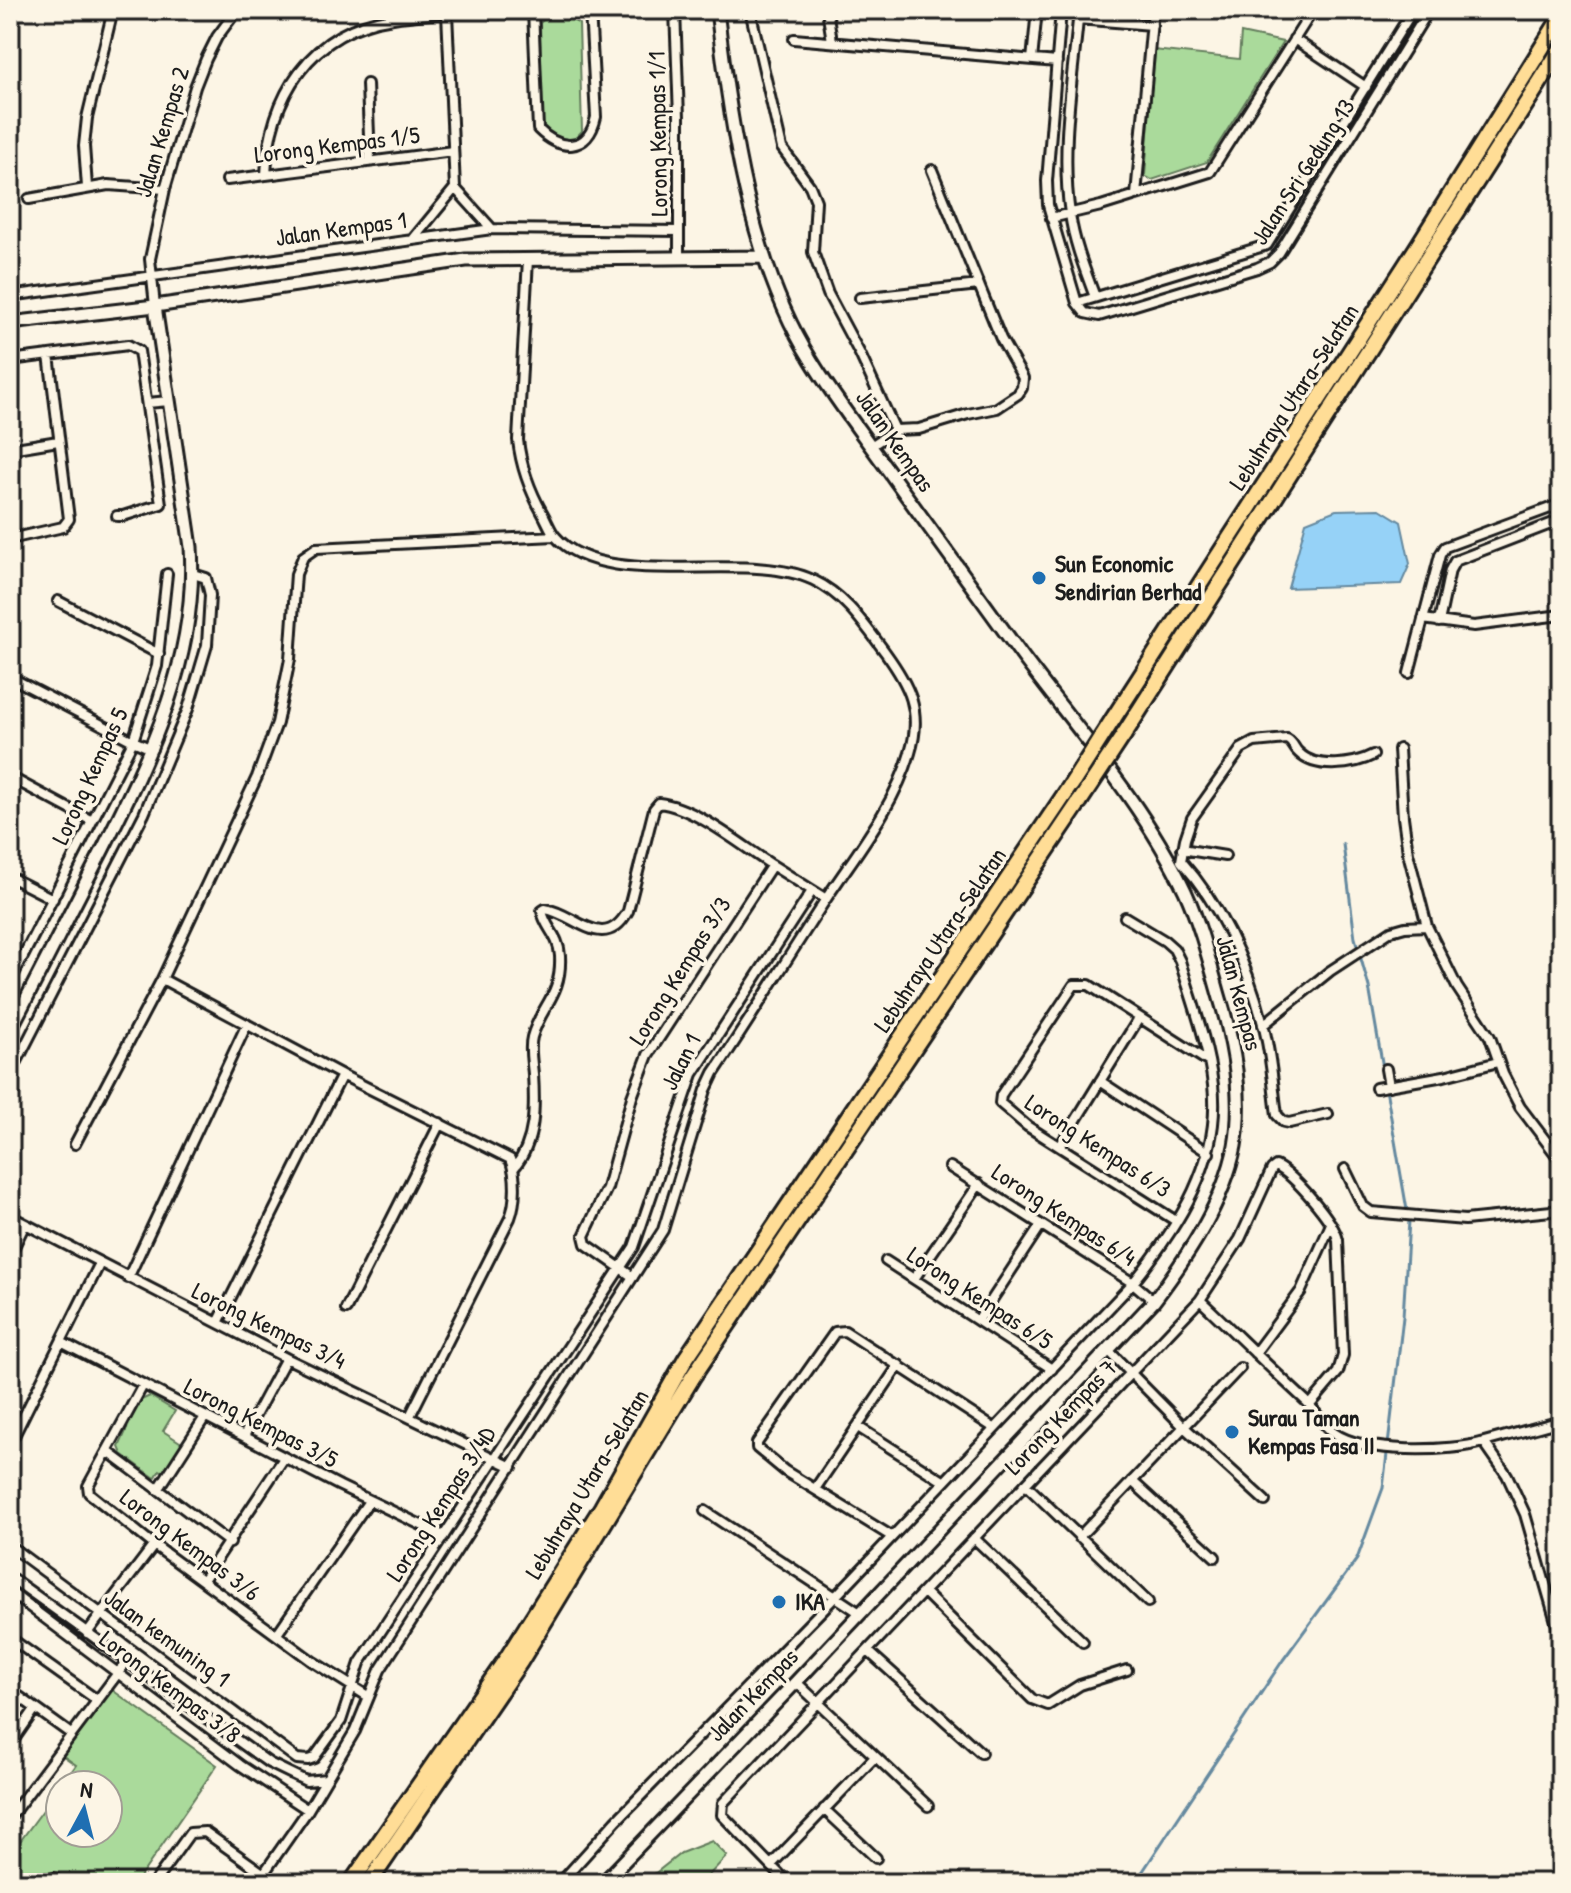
<svg xmlns="http://www.w3.org/2000/svg" width="1571" height="1893" font-family="'Patrick Hand',sans-serif">
  <style>
    .green { fill: #aada9b; stroke: #637b5c; stroke-width: 2 }
    .water { fill: #96d2f7; stroke: #65899f; stroke-width: 2 }
    .lines { fill: none; stroke-linecap: round; stroke-linejoin: round }
    .stream { stroke: #65899f; stroke-width: 3 }
    .street-casing { stroke: #1c1c1c; stroke-width: 14 }
    .secondary-casing { stroke: #1c1c1c; stroke-width: 17 }
    .highway-casing { stroke: #1c1c1c; stroke-width: 20 }
    .street { stroke: #fcf5e5; stroke-width: 8 }
    .secondary { stroke: #fcf5e5; stroke-width: 11 }
    .highway { stroke: #ffdd96; stroke-width: 14 }
    .highway-bridge-casing { stroke: #1c1c1c; stroke-width: 20; stroke-linecap: butt }
    .highway-bridge { stroke: #ffdd96; stroke-width: 14 }
    .poi-dot { fill: #1f6fb2; stroke: #fcf5e5; stroke-width: 3 }
    .labels { text-anchor: middle; stroke-width: 7; stroke-linejoin: round; paint-order: stroke }
    .street-label { font-size: 24px; fill: #1c1c1c; stroke: #fcf5e5 }
    .poi-label { font-size: 24px; font-weight: bold; fill: #1c1c1c; stroke: #fcf5e5; text-anchor: start }
  </style>
  <rect width="100%" height="100%" fill="#fcf5e5"/>
  <filter id="ink" filterUnits="userSpaceOnUse"><feTurbulence type="fractalNoise" baseFrequency=".0125" numOctaves="2"/><feDisplacementMap in="SourceGraphic" scale="16" xChannelSelector="R" yChannelSelector="G"/><feConvolveMatrix kernelMatrix="1 2 1 2 8 2 1 2 1" color-interpolation-filters="sRGB"/></filter>
  <g filter="url(#ink)">
    <path class="green" d="M547,16H566L579,24L582,131L571,143L553,142L542,129L540,23Z
      M1241,33L1283,42L1207,162L1152,180L1145,176L1154,50L1239,59Z
      M150,1396L175,1411L163,1431L183,1444L165,1473L160,1470L155,1478L122,1454L119,1447L139,1401Z
      M108,1687L217,1765L136,1883H48L38,1876L33,1883H10V1855L60,1787V1833H108V1785H62L76,1765L59,1753Z
      M712,1841L727,1856L707,1877L711,1883H643L681,1853Z"/>
    <path class="water" d="M1380,509L1401,522L1410,564L1401,584L1288,588L1306,522L1336,510Z"/>
    <g class="lines">
      <path class="stream" d="M1343,844L1355,938L1369,987L1383,1068
        M1386,1089L1407,1210
        M1135,1883L1283,1660L1357,1559L1383,1488L1403,1317L1409,1221"/>
      <g class="street-casing">
        <path id="street" d="M533,10L538,129C560,151 588,153 596,117L590,10
          M675,10L679,117V258
          M750,10L782,148L810,186L816,201L813,252L828,294L860,354L895,430
          M827,10L832,41
          M1061,10L1047,181L1048,205L1077,303L1085,313L1099,316L1257,268L1270,262L1279,253L1429,10
          M1079,10C1073,77 1060,147 1070,214C1074,243 1085,270 1095,297
          M447,13L455,188L492,229
          M1078,19L1152,25
          M794,39L1057,62
          M1294,39L1366,87
          M1032,60L1037,10
          M367,84L370,161
          M266,175C269,97 310,30 393,18C427,13 462,12 497,10
          M227,180L453,151
          M87,187L84,146L87,118L113,10
          M1136,195L1153,10
          M29,199L108,185L165,189
          M1051,218L1101,206L1210,172L1313,10
          M414,238L455,188
          M10,296L492,229L679,231
          M860,298L979,285
          M1077,303L1267,245L1413,10
          M155,306L150,259L165,189L195,87L206,59L217,37L237,10
          M10,360L128,345L139,351L161,504L123,516H117
          M147,403L169,401
          M871,446L895,430L919,429L968,414L997,408L1018,394L1022,388L1023,378L1001,339L932,170
          M10,449L58,441
          M10,539L63,527L69,519L49,355
          M58,601L159,654
          M1423,619L1474,626L1561,615
          M1439,622L1450,570L1455,561L1561,520
          M1409,673L1440,555L1445,547L1561,504
          M10,677L133,741L152,749
          M1399,749L1403,817L1408,853L1427,926L1457,987L1490,1037L1503,1074L1520,1107L1561,1161
          M10,777L92,821
          M1182,849L1225,856
          M10,877L53,899
          M162,979L342,1075L510,1159C517,1176 516,1202 510,1218L410,1416
          M10,982L133,741L157,666L167,574
          M1263,1025L1330,971L1391,931L1405,927L1427,926
          M1386,1069L1389,1086
          M10,1075L144,814L188,709L207,645L210,595L206,578L193,574
          M1100,1081L1209,1153
          M1376,1088L1444,1076L1498,1062
          M1328,1114L1289,1123L1284,1122L1277,1115C1273,1085 1271,1053 1263,1024C1247,963 1222,907 1181,861L1185,839L1192,818L1241,749L1254,742L1287,739C1294,743 1293,748 1299,753C1316,770 1354,765 1373,755
          M75,1144L162,979L257,777L277,723L290,659L296,574L303,557L316,548L555,536
          M1060,1146L1139,1018
          M950,1167L1133,1283L1154,1301
          M514,1168C536,1142 535,1106 533,1074C532,1062 529,1048 532,1037C541,1005 562,996 560,956C559,935 545,928 542,911L545,909C575,913 604,955 628,911L654,809L659,803C695,807 741,845 772,865
          M1345,1169L1363,1206L1371,1212L1465,1220L1561,1210
          M10,1216L286,1358L512,1467
          M1176,1221L1027,1126L1000,1103L1001,1095L1074,985H1089L1209,1062
          M10,1255L25,1224
          M886,1261L1052,1369
          M633,1277L586,1244L584,1236L607,1188L632,1097L648,1055L772,865L826,899
          M128,1278L247,1024
          M914,1279L979,1184
          M1200,1300C1235,1333 1270,1368 1306,1401C1316,1411 1322,1425 1334,1433C1364,1454 1450,1452 1484,1442L1507,1475L1525,1514L1561,1639
          M346,1309L440,1123
          M978,1321L1041,1225
          M218,1323L342,1075
          M61,1342L340,1486L444,1536
          M1109,1351L1184,1427L1265,1501
          M1255,1353L1301,1291L1331,1224
          M143,1385L88,1486L89,1493L154,1545L312,1661L369,1697
          M858,1427L943,1481
          M244,1436L286,1358
          M1484,1442L1561,1421
          M10,1444L100,1263
          M107,1451L230,1543
          M1132,1481L1215,1557
          M1025,1484L1148,1602
          M815,1489L899,1365
          M158,1490L205,1417
          M705,1511L860,1613
          M891,1536L785,1471L757,1448V1443L835,1332L845,1331L994,1428
          M1079,1537L1240,1368
          M974,1538L1083,1642
          M10,1546L297,1759L308,1760L314,1758L341,1721L360,1663L634,1247L693,1074L812,891
          M10,1577L269,1763L306,1781L326,1779
          M203,1580L284,1458
          M10,1592L240,1765L308,1810
          M924,1592L1032,1699L1048,1705L1080,1685L1127,1670
          M87,1633L154,1545
          M277,1634L369,1501
          M10,1638L97,1700
          M868,1651L981,1753
          M796,1682L928,1806
          M10,1690L71,1734
          M10,1745L35,1709
          M824,1809L876,1858
          M10,1817L127,1661
          M771,1865L875,1757
          M54,1878L60,1883
          M154,1883L190,1833L205,1832L264,1874
          M257,1883L308,1810L355,1731L380,1670L663,1230L706,1090L714,1073C753,1015 788,957 826,899C857,852 894,807 910,753C923,711 909,685 885,652C864,624 845,595 813,580C745,548 605,594 555,536C550,530 547,521 543,514C530,491 521,467 518,440L528,259
          M560,1883L616,1821L835,1597L1133,1283C1178,1227 1222,1160 1213,1085C1208,1043 1192,1001 1180,961L1174,949L1165,941L1125,917
          M788,1883L722,1815L723,1803L1200,1300L1240,1239L1272,1169L1276,1166C1294,1175 1334,1221 1338,1240L1343,1355L1338,1372L1310,1405"/>
      </g>
      <g class="secondary-casing">
        <path id="secondary" d="M10,323L155,306L466,260L763,257
          M10,1030C41,971 71,911 102,851C150,755 198,658 191,547L155,306
          M603,1883L796,1682L1154,1301C1188,1256 1224,1202 1235,1146C1244,1096 1234,1044 1219,995C1209,960 1200,924 1185,891C1144,805 1080,733 1023,657C980,598 938,539 895,480C867,440 836,401 811,360C750,263 730,123 717,10"/>
      </g>
      <g class="highway-casing">
        <path id="highway" d="M1113,719L1416,249L1561,17
          M1123,736L1561,49
          M351,1883L507,1658L602,1507L686,1358L1071,785
          M369,1883L520,1662L692,1378L1080,801"/>
      </g>
      <use href="#street" class="street"/>
      <use href="#secondary" class="secondary"/>
      <use href="#highway" class="highway"/>
      <g class="highway-bridge-casing">
        <path id="highway-bridge" d="M1071,785L1113,719
          M1080,801L1123,736"/>
      </g>
      <use href="#highway-bridge" class="highway-bridge"/>
    </g>
  </g>
  <g class="poi-dot">
    <circle cx="1039" cy="578" r="8"/>
    <circle cx="1232" cy="1432" r="8"/>
    <circle cx="779" cy="1602" r="8"/>
  </g>
  <g class="labels">
    <g class="street-label">
      <text transform="translate(162 132) rotate(-73)" y="8">Jalan Kempas 2</text>
      <text transform="translate(658 134) rotate(-91)" y="8">Lorong Kempas 1/1</text>
      <text transform="translate(337 145) rotate(-7)" y="8">Lorong Kempas 1/5</text>
      <text transform="translate(1303 172) rotate(-57)" y="8">Jalan Sri Gedung 13</text>
      <text transform="translate(341 229) rotate(-8)" y="8">Jalan Kempas 1</text>
      <text transform="translate(1294 397) rotate(-57)" y="8">Lebuhraya Utara–Selatan</text>
      <text transform="translate(895 441) rotate(55)" y="8">Jalan Kempas</text>
      <text transform="translate(90 776) rotate(-65)" y="8">Lorong Kempas 5</text>
      <text transform="translate(940 940) rotate(-56)" y="8">Lebuhraya Utara–Selatan</text>
      <text transform="translate(680 971) rotate(-58)" y="8">Lorong Kempas 3/3</text>
      <text transform="translate(1239 993) rotate(75)" y="8">Jalan Kempas</text>
      <text transform="translate(681 1062) rotate(-63)" y="8">Jalan 1</text>
      <text transform="translate(1098 1146) rotate(33)" y="8">Lorong Kempas 6/3</text>
      <text transform="translate(1064 1215) rotate(33)" y="8">Lorong Kempas 6/4</text>
      <text transform="translate(980 1298) rotate(33)" y="8">Lorong Kempas 6/5</text>
      <text transform="translate(269 1326) rotate(26)" y="8">Lorong Kempas 3/4</text>
      <text transform="translate(1061 1417) rotate(-46)" y="8">Lorong Kempas 7</text>
      <text transform="translate(261 1423) rotate(27)" y="8">Lorong Kempas 3/5</text>
      <text transform="translate(587 1484) rotate(-59)" y="8">Lebuhraya Utara–Selatan</text>
      <text transform="translate(441 1504) rotate(-57)" y="8">Lorong Kempas 3/4D</text>
      <text transform="translate(190 1545) rotate(37)" y="8">Lorong Kempas 3/6</text>
      <text transform="translate(167 1638) rotate(36)" y="8">Jalan kemuning 1</text>
      <text transform="translate(170 1687) rotate(37)" y="8">Lorong Kempas 3/8</text>
      <text transform="translate(753 1695) rotate(-46)" y="8">Jalan Kempas</text>
    </g>
    <g class="poi-label">
      <text x="1055" y="572">Sun Economic<tspan x="1055" dy="28">Sendirian Berhad</tspan></text>
      <text x="1248" y="1426">Surau Taman<tspan x="1248" dy="28">Kempas Fasa II</tspan></text>
      <text x="795" y="1610">IKA</text>
    </g>
  </g>
  <rect width="1571" height="1893" fill="none" stroke="#fcf5e5" stroke-width="40"/>
  <rect x="20" y="20" width="1531" height="1853" fill="none" stroke="#1c1c1c" stroke-width="3" filter="url(#ink)"/>
  <g transform="translate(84 1809) rotate(7)"><circle r="38" fill="#fcf5e5" stroke="#a29e95" stroke-width="2"/>
  <path d="M0-6L14 30L0 20L-14 30Z" fill="#1f6fb2"/>
  <text y="-12" font-size="22" font-weight="bold" text-anchor="middle" fill="#1c1c1c">N</text>
  </g>
</svg>
